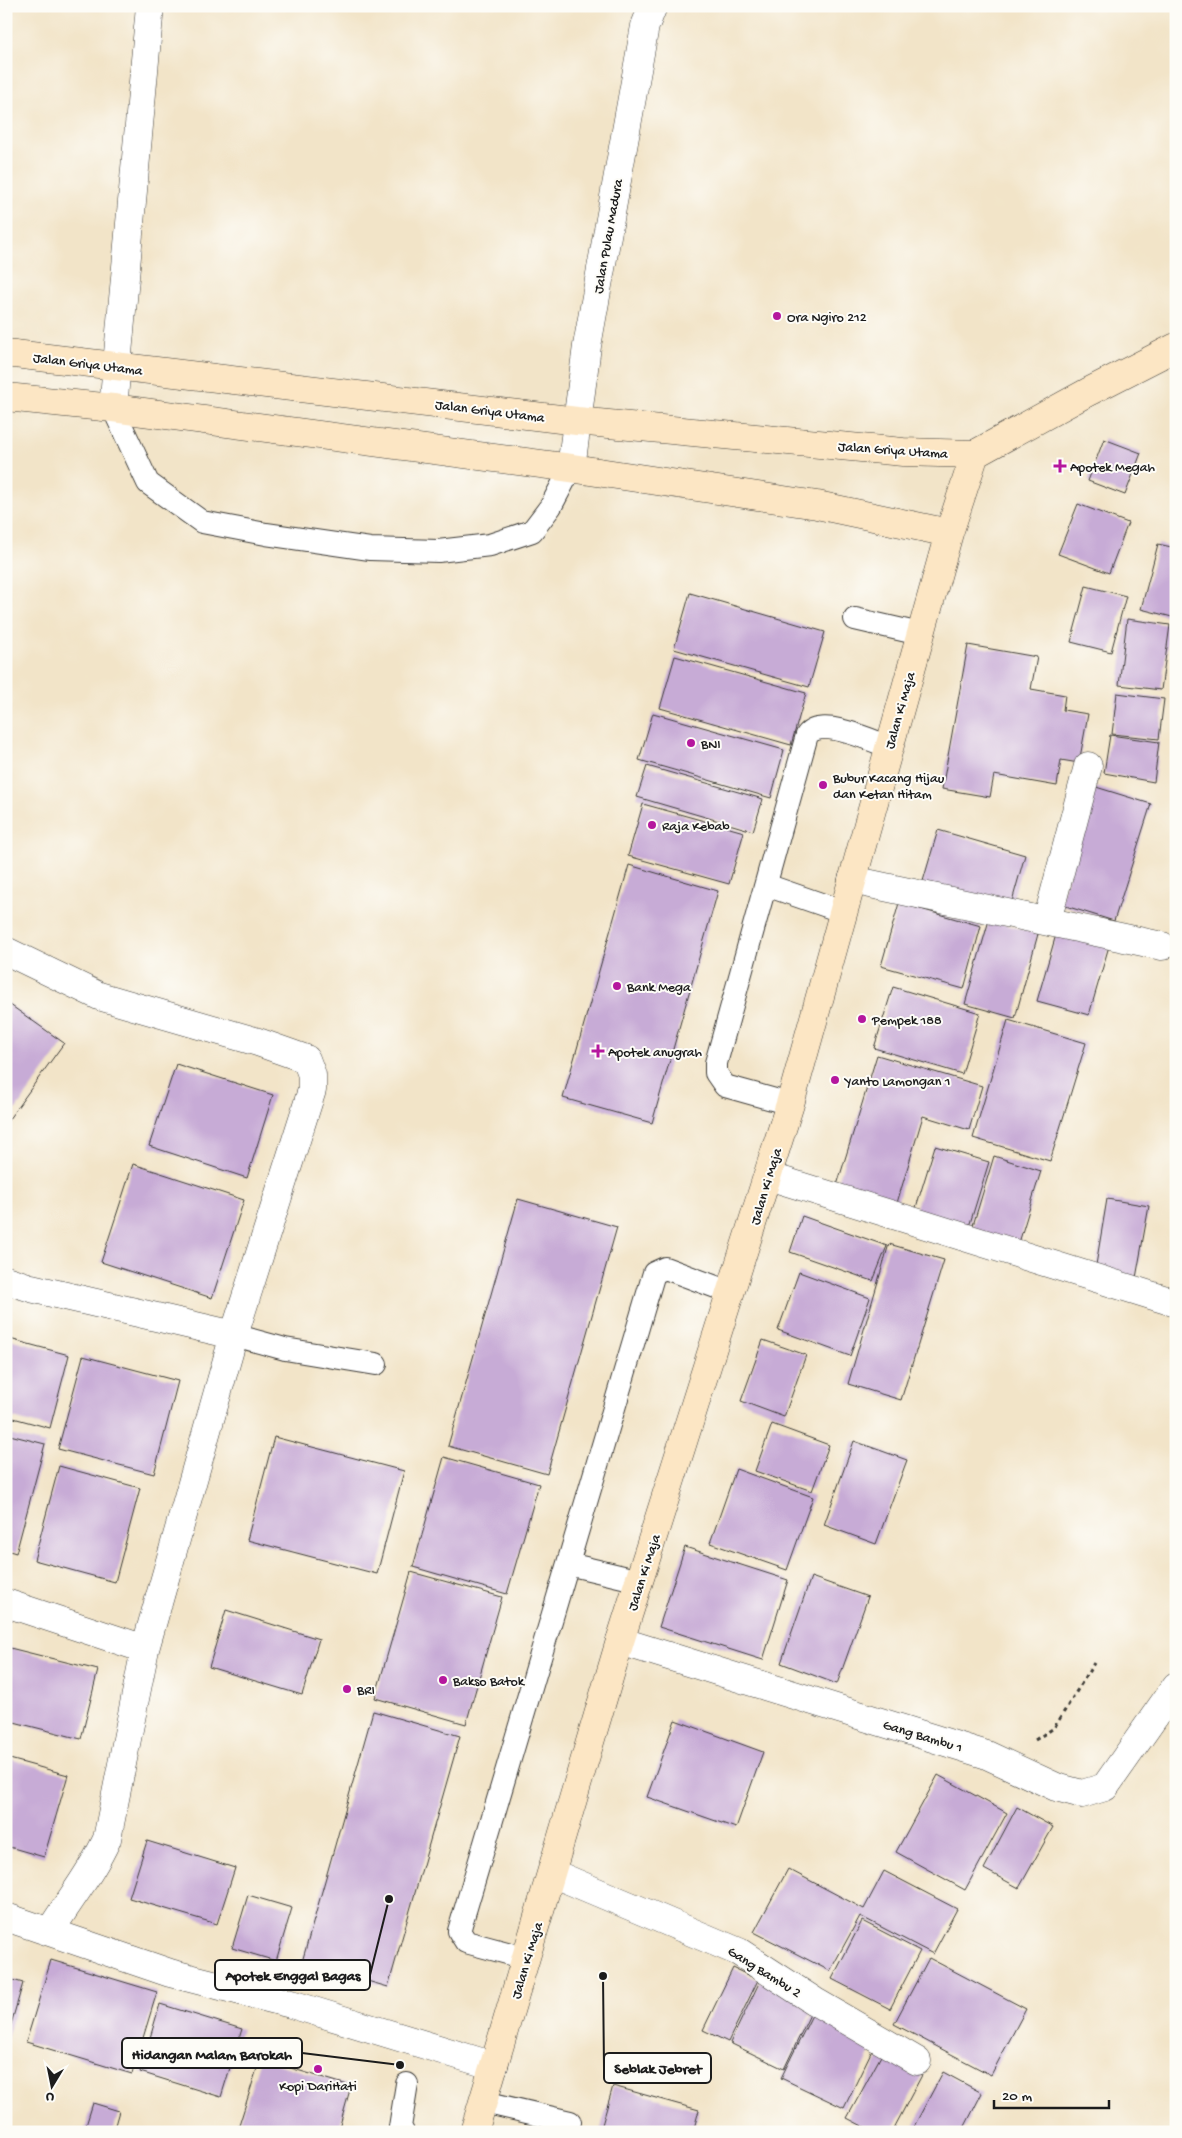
<svg xmlns="http://www.w3.org/2000/svg" width="1182" height="2138" font-family="'Gochi Hand',sans-serif">
  <style>
    .building { fill: #c7abd6 }
    .lines { fill: none; stroke-linecap: round; stroke-linejoin: round }
    .lane-casing { stroke: #3c3a36; stroke-width: 24 }
    .street-casing { stroke: #3c3a36; stroke-width: 29 }
    .secondary-casing { stroke: #3c3a36; stroke-width: 29 }
    .path { stroke: #3c3a36; stroke-width: 3; stroke-dasharray: 4 4; stroke-linecap: butt }
    .lane { stroke: #fff; stroke-width: 22 }
    .street { stroke: #fff; stroke-width: 28 }
    .secondary { stroke: #fce6c4; stroke-width: 28 }
    .poi-dot { fill: #b5179e; stroke: #fdfcf7; stroke-width: 2 }
    .labels { text-anchor: middle; stroke-width: 4; stroke-linejoin: round; paint-order: stroke }
    .street-label { font-size: 14px; fill: #1c1c1c; stroke: #fdfcf7 }
    .poi-label { font-size: 14px; fill: #1c1c1c; stroke: #fdfcf7; text-anchor: start }
    .leader { fill: none; stroke: #1c1c1c; stroke-width: 2 }
    .callout-dot { fill: #1c1c1c; stroke: #fdfcf7; stroke-width: 2 }
    .callout { fill: #fdfcf7; stroke: #1c1c1c; stroke-width: 2 }
    .callout-label { font-size: 15px; text-anchor: middle; font-weight: bold; fill: #1c1c1c }
  </style>
  <rect width="100%" height="100%" fill="#fdfcf7"/>
  <filter id="ink" filterUnits="userSpaceOnUse"><feTurbulence type="fractalNoise" baseFrequency=".02" numOctaves="2"/><feDisplacementMap in="SourceGraphic" scale="10" xChannelSelector="R" yChannelSelector="G"/><feConvolveMatrix kernelMatrix="1 2 1 2 8 2 1 2 1" color-interpolation-filters="sRGB"/></filter>
  <filter id="wash" filterUnits="userSpaceOnUse"><feTurbulence type="fractalNoise" baseFrequency=".0096" numOctaves="4" result="noise"/><feDisplacementMap in="SourceGraphic" scale="20" xChannelSelector="R" yChannelSelector="G"/><feGaussianBlur stdDeviation="1.12" result="paint"/><feColorMatrix in="noise" values="0 0 0 0 0 0 0 0 0 0 0 0 0 0 0 0 0 1.4 0 .05"/><feComposite in="paint" operator="in"/></filter>
  <g filter="url(#wash)">
    <rect width="100%" height="100%" fill="#f2e4c8"/>
    <g id="blocks">
      <path class="building" d="M1104,439L1141,453L1125,495L1088,481Z
        M1078,504L1128,523L1109,573L1058,554Z
        M1158,544L1176,548V618L1141,609Z
        M1086,586L1126,596L1111,652L1071,642Z
        M690,593L825,632L809,687L674,649Z
        M1127,619L1170,625L1161,690L1119,685Z
        M968,645L1037,657L1031,689L1065,695L1063,710L1088,714L1079,763L1061,760L1057,786L994,775L990,797L942,789Z
        M675,656L806,693L791,745L660,708Z
        M1117,693L1164,699L1159,739L1112,734Z
        M653,713L784,750L771,798L639,760Z
        M1110,735L1159,742L1154,782L1104,773Z
        M647,766L763,799L753,831L637,797Z
        M1096,787L1151,804L1114,921L1059,904Z
        M643,804L744,832L729,884L628,856Z
        M938,830L1025,855L1009,912L921,888Z
        M629,865L718,891L652,1123L563,1098Z
        M899,903L981,926L964,989L881,966Z
        M989,920L1038,934L1015,1018L965,1004Z
        M1057,931L1109,946L1089,1015L1037,1001Z
        M893,987L980,1013L962,1074L874,1048Z
        M6,1002L64,1043L6,1123Z
        M1008,1020L1086,1043L1050,1161L973,1138Z
        M877,1055L982,1086L969,1130L923,1116L894,1213L834,1195Z
        M176,1064L273,1095L247,1178L149,1146Z
        M935,1146L989,1162L967,1233L913,1217Z
        M994,1156L1041,1171L1018,1246L971,1232Z
        M133,1164L244,1200L212,1298L101,1262Z
        M518,1199L617,1227L547,1474L448,1446Z
        M1107,1199L1149,1206L1136,1278L1095,1271Z
        M802,1216L887,1246L873,1281L790,1252Z
        M889,1244L944,1260L901,1400L848,1384Z
        M799,1272L870,1298L850,1356L778,1330Z
        M6,1338L69,1355L50,1428L6,1416Z
        M763,1340L806,1355L784,1417L741,1401Z
        M83,1356L178,1381L154,1474L58,1449Z
        M772,1424L829,1445L812,1491L755,1471Z
        M6,1434L45,1444L16,1553L6,1550Z
        M274,1437L404,1471L377,1574L247,1540Z
        M854,1441L907,1460L876,1544L824,1525Z
        M444,1457L539,1484L507,1594L413,1567Z
        M59,1466L140,1488L115,1582L34,1560Z
        M736,1469L813,1497L787,1570L710,1543Z
        M685,1547L788,1580L763,1660L659,1627Z
        M411,1572L502,1597L466,1724L375,1698Z
        M811,1577L868,1597L837,1684L781,1663Z
        M226,1610L319,1639L302,1695L209,1667Z
        M6,1647L98,1670L81,1739L6,1720Z
        M373,1711L460,1736L388,1987L302,1962Z
        M675,1720L763,1752L736,1828L647,1797Z
        M6,1758L68,1775L44,1857L6,1846Z
        M938,1775L1007,1813L965,1890L896,1852Z
        M1017,1807L1053,1827L1019,1888L984,1869Z
        M147,1841L235,1868L217,1924L129,1898Z
        M788,1869L864,1909L884,1871L957,1909L933,1954L860,1916L830,1971L754,1932Z
        M248,1895L292,1908L276,1961L232,1948Z
        M862,1921L920,1951L890,2009L832,1979Z
        M929,1958L1026,2009L991,2075L894,2024Z
        M51,1960L157,1992L132,2074L26,2042Z
        M733,1968L758,1980L728,2042L703,2030Z
        M6,1978L23,1983L7,2038H6Z
        M760,1981L814,2006L784,2069L730,2043Z
        M160,2004L242,2029L221,2097L140,2072Z
        M813,2013L876,2042L844,2108L781,2078Z
        M882,2054L922,2075L892,2132H874L847,2118Z
        M260,2059L351,2086L338,2132H237Z
        M943,2072L982,2093L962,2132H911Z
        M613,2086L699,2110L693,2132H600Z
        M93,2103L119,2111L113,2132H84Z"/>
    </g>
  </g>
  <g filter="url(#ink)">
    <use href="#blocks" fill-opacity="0" stroke="#3c3a36" stroke-width="1"/>
    <g class="lines">
      <g class="lane-casing">
        <path id="lane" d="M113,408L148,483L202,522L266,534L370,549L438,551L490,545L532,531L551,506L571,468
          M855,619L920,634
          M766,885L844,912
          M790,1104L725,1086L716,1073V1063L807,735C821,717 871,740 889,747
          M234,1335L285,1349L376,1364
          M568,1564L640,1581
          M526,1958L466,1942L459,1931L654,1273L665,1268L732,1293
          M484,2102L570,2122
          M403,2132L400,2127L407,2084"/>
      </g>
      <g class="street-casing">
        <path id="street" d="M113,408L150,6
          M571,468L587,346L645,26L653,6
          M852,880L1162,946
          M1047,921L1088,766
          M6,951L99,996L258,1042L306,1059L312,1075V1090L234,1335L145,1649L107,1839C92,1872 69,1900 50,1931
          M768,1176L1176,1303
          M6,1280L31,1288L234,1335
          M6,1603L145,1649
          M620,1641L987,1755L1056,1787L1082,1794L1105,1787L1176,1686
          M552,1873L739,1952L814,2001L917,2061
          M6,1917L170,1973L291,2004L494,2066"/>
      </g>
      <g class="secondary-casing">
        <path id="secondary" d="M6,353L577,421L903,452L975,454
          M6,397L113,408L571,468L817,505L949,533
          M474,2132L620,1641L790,1104L949,533L975,454L1088,392L1176,347"/>
      </g>
      <path class="path" d="M1035,1740L1054,1728L1094,1663"/>
      <use href="#lane" class="lane"/>
      <use href="#street" class="street"/>
      <use href="#secondary" class="secondary"/>
    </g>
  </g>
  <g class="poi-dot">
    <circle cx="777" cy="316" r="5"/>
    <path d="M1057.5 458.5h5v5h5v5h-5v5h-5v-5h-5v-5h5z"/>
    <circle cx="691" cy="743" r="5"/>
    <circle cx="823" cy="785" r="5"/>
    <circle cx="652" cy="825" r="5"/>
    <circle cx="617" cy="986" r="5"/>
    <circle cx="862" cy="1019" r="5"/>
    <path d="M595.5 1043.5h5v5h5v5h-5v5h-5v-5h-5v-5h5z"/>
    <circle cx="835" cy="1080" r="5"/>
    <circle cx="443" cy="1680" r="5"/>
    <circle cx="347" cy="1689" r="5"/>
    <circle cx="318" cy="2069" r="5"/>
  </g>
  <g class="labels">
    <g class="street-label">
      <text transform="translate(607 236) rotate(-80)" y="5">Jalan Pulau Madura</text>
      <text transform="translate(88 363) rotate(7)" y="5">Jalan Griya Utama</text>
      <text transform="translate(490 410) rotate(7)" y="5">Jalan Griya Utama</text>
      <text transform="translate(893 449) rotate(4)" y="5">Jalan Griya Utama</text>
      <text transform="translate(899 710) rotate(-74)" y="5">Jalan Ki Maja</text>
      <text transform="translate(765 1186) rotate(-73)" y="5">Jalan Ki Maja</text>
      <text transform="translate(643 1572) rotate(-72)" y="5">Jalan Ki Maja</text>
      <text transform="translate(923 1735) rotate(17)" y="5">Gang Bambu 1</text>
      <text transform="translate(526 1960) rotate(-73)" y="5">Jalan Ki Maja</text>
      <text transform="translate(765 1971) rotate(32)" y="5">Gang Bambu 2</text>
    </g>
    <g class="poi-label">
      <text x="787" y="321">Ora Ngiro 212</text>
      <text x="1070" y="471">Apotek Megah</text>
      <text x="701" y="748">BNI</text>
      <text x="833" y="782">Bubur Kacang Hijau<tspan x="833" dy="16">dan Ketan Hitam</tspan></text>
      <text x="662" y="830">Raja Kebab</text>
      <text x="627" y="991">Bank Mega</text>
      <text x="872" y="1024">Pempek 188</text>
      <text x="608" y="1056">Apotek anugrah</text>
      <text x="845" y="1085">Yanto Lamongan 1</text>
      <text x="453" y="1685">Bakso Batok</text>
      <text x="357" y="1694">BRI</text>
      <text x="318" y="2090" text-anchor="middle">Kopi DariHati</text>
    </g>
  </g>
  <path class="leader" d="M389 1899L370 1975M400 2065L302 2053M603 1976L604 2068"/>
  <g class="callout-dot">
    <circle cx="389" cy="1899" r="5"/>
    <circle cx="400" cy="2065" r="5"/>
    <circle cx="603" cy="1976" r="5"/>
  </g>
  <g class="callout">
    <rect x="215" y="1960" width="155" height="30" rx="5"/>
    <rect x="122" y="2038" width="180" height="30" rx="5"/>
    <rect x="604" y="2053" width="107" height="30" rx="5"/>
  </g>
  <g class="callout-label">
    <text x="293" y="1980">Apotek Enggal Bagas</text>
    <text x="212" y="2059">Hidangan Malam Barokah</text>
    <text x="658" y="2073">Seblak Jebret</text>
  </g>
  <rect width="1182" height="2138" fill="none" stroke="#fdfcf7" stroke-width="25"/>
  <g transform="translate(52 2086) rotate(190)" stroke="#fdfcf7" stroke-width="4" paint-order="stroke">
  <path d="M0-4L9 19L0 12L-9 19Z" fill="#1c1c1c"/>
  <text y="-8" font-size="14" font-weight="bold" text-anchor="middle" fill="#1c1c1c">U</text>
  </g>
  <path d="M994 2100v8h115v-8" fill="none" stroke="#1c1c1c" stroke-width="2.5"/>
  <text x="1002" y="2100" font-size="15" fill="#1c1c1c" stroke="#fdfcf7" stroke-width="4" paint-order="stroke">20 m</text>
</svg>
